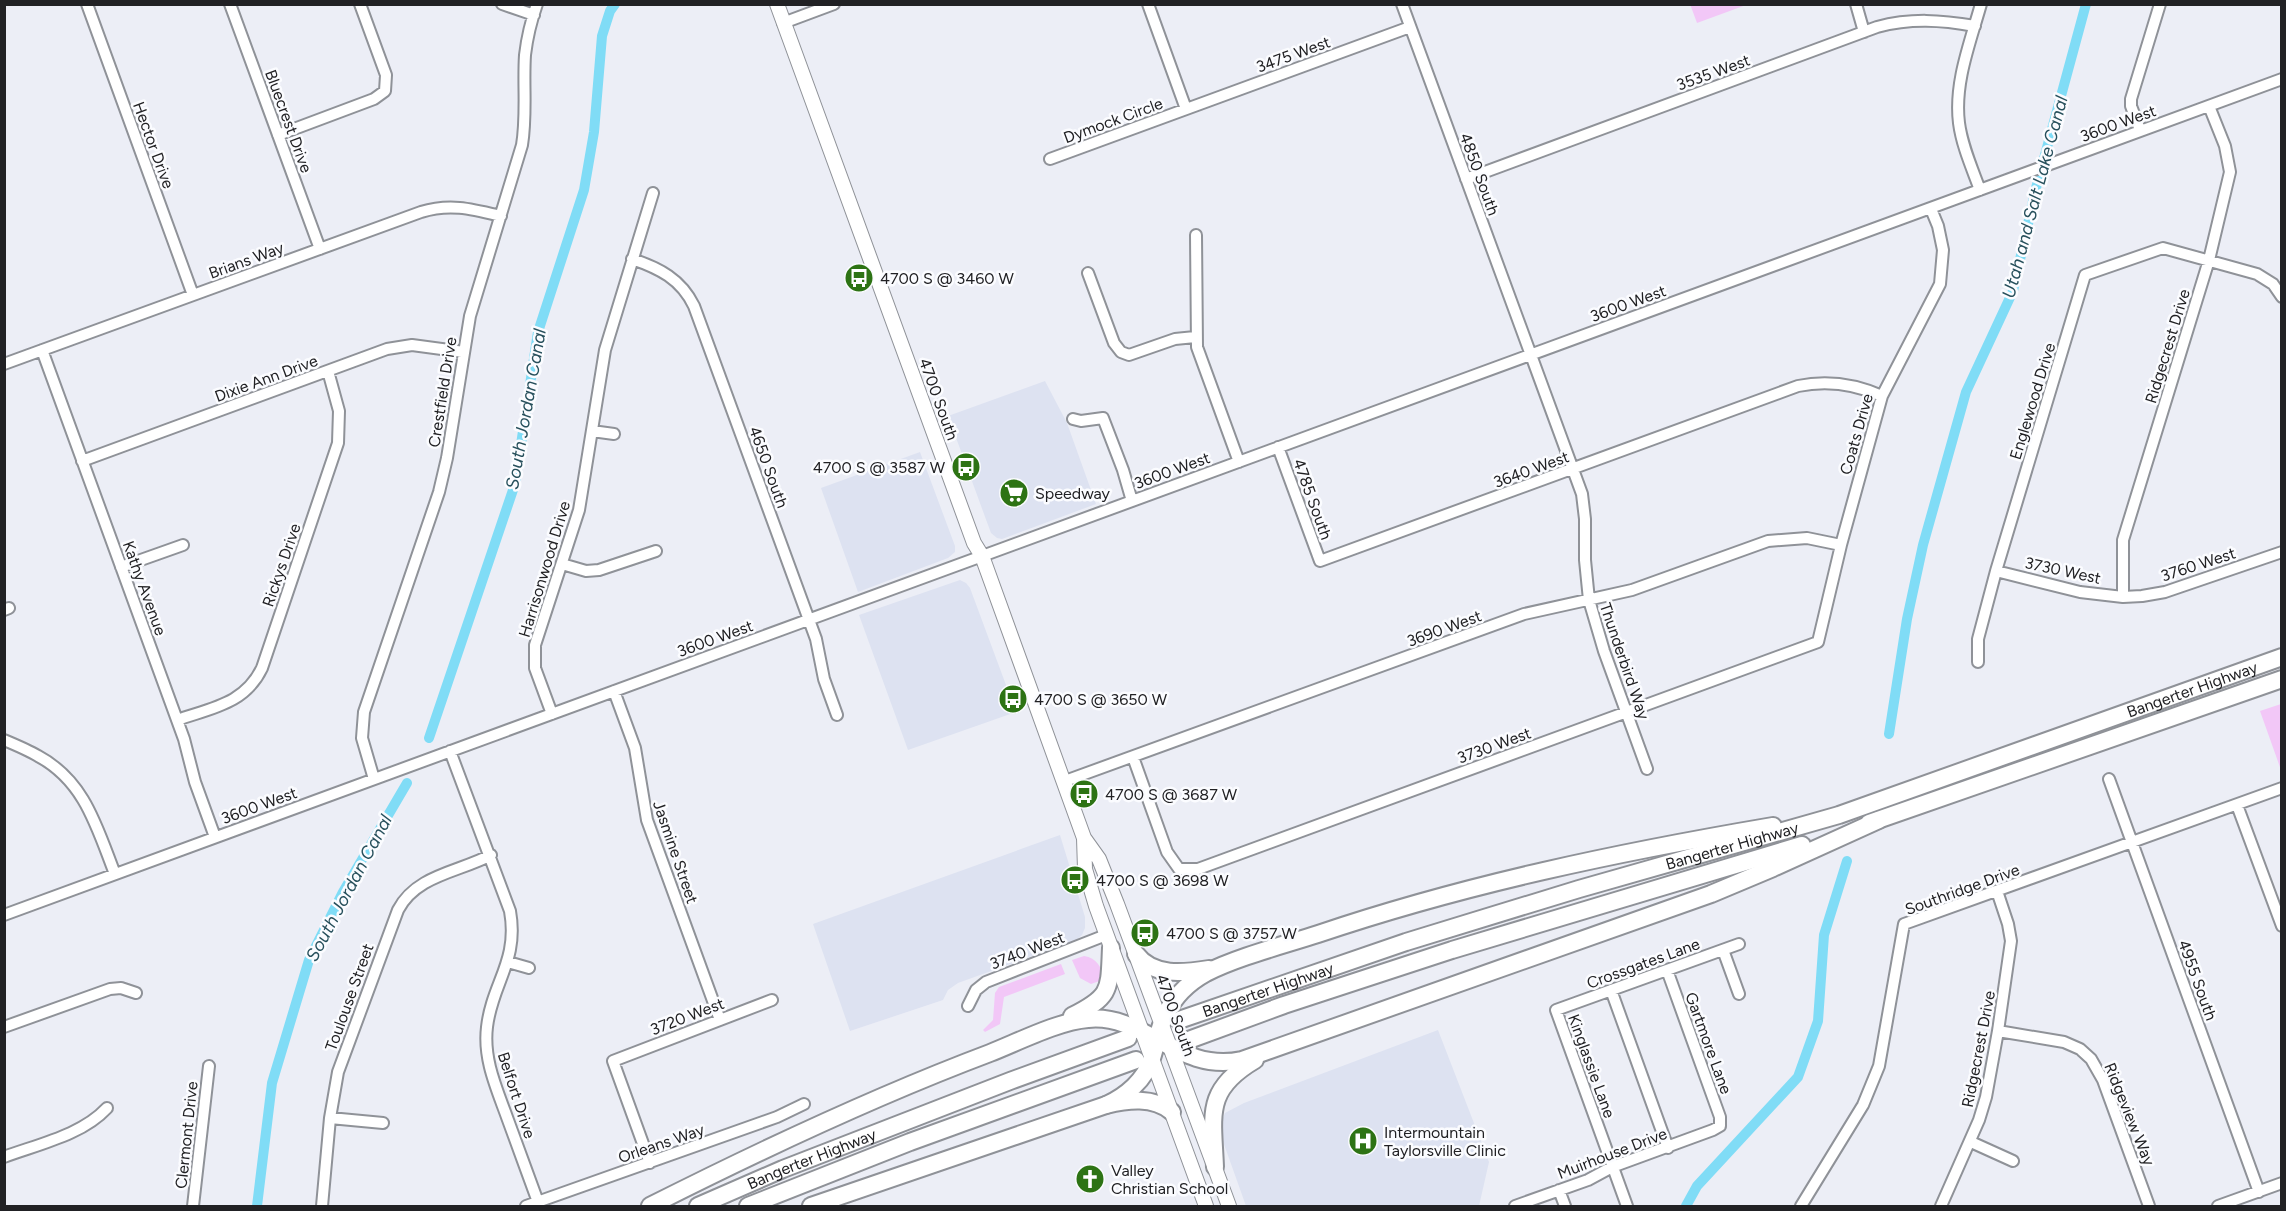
<svg xmlns="http://www.w3.org/2000/svg" width="2286" height="1211" font-family="Figtree,sans-serif">
  <style>
    .built { fill: #dde2f1 }
    .green { fill: #f2c7f7 }
    .lines { fill: none; stroke-linecap: round; stroke-linejoin: round }
    .canal { stroke: #80dcf6; stroke-width: 10 }
    .minor-casing { stroke: #8f9298; stroke-width: 14 }
    .major-casing { stroke: #8f9298; stroke-width: 16 }
    .highway-casing { stroke: #8f9298; stroke-width: 20 }
    .minor { stroke: #fff; stroke-width: 10 }
    .major { stroke: #fff; stroke-width: 14 }
    .highway { stroke: #fff; stroke-width: 16 }
    .labels { text-anchor: middle; stroke-width: 5; stroke-linejoin: round; paint-order: stroke }
    .street-label { font-size: 16px; fill: #212124; stroke: #fbfcff }
    .poi-label { font-size: 16px; fill: #212124; stroke: #fbfcff; text-anchor: start }
    .water-label { font-size: 18px; font-style: italic; fill: #27505c; stroke: #fbfcff }
  </style>
  <rect width="100%" height="100%" fill="#eceef6"/>
  <path class="built" d="M1045,381L1067,423L1096,504L1002,539L997,538L991,533L948,416Z
    M920,452L955,546V552L948,558L858,592L821,488Z
    M960,580L966,583L970,588L1016,712L908,750L859,615Z
    M1060,835L1085,917V928L1082,935L1076,940L958,983L948,990L943,1000L850,1031L813,924Z
    M1438,1030L1489,1162L1479,1206H1246L1220,1133V1125L1225,1113L1244,1103Z"/>
  <path class="green" d="M1690,4H1746V5L1697,23Z
    M2281,704H2282L2281,770L2260,711Z
    M1084,956C1097,958 1101,967 1105,979L1091,984L1080,978L1072,960Z
    M1061,964L1065,974L1004,997L1000,1024L985,1032L983,1030L993,1020L995,993L999,987Z"/>
  <g class="lines">
    <path class="canal" d="M1889,734L1907,619L1923,545L1966,392L2013,291L2036,188L2086,4
      M429,738L515,484L538,332L584,190L594,132L602,36L610,11L615,4
      M257,1206L272,1083L309,960L343,892L407,783
      M1686,1206L1697,1186L1798,1077L1818,1021L1824,935L1847,861"/>
    <g class="minor-casing">
      <path id="minor" d="M87,4L193,295
        M230,4L320,249
        M502,4L534,15
        M1148,4L1186,109
        M1402,4L1582,494L1585,519V560L1589,600L1604,651L1647,769
        M1856,4L1864,32
        M783,23L834,4
        M2140,130L2131,106V99L2160,4
        M278,135L374,99L385,91L386,75L360,4
        M1050,159L1410,27
        M1466,179L1877,27C1911,18 1941,20 1975,26
        M1980,190C1972,168 1962,146 1959,123C1954,83 1970,43 1981,4
        M1196,235L1197,347L1239,462
        M632,259C659,268 681,279 694,306L816,639L824,679L837,715
        M1088,273L1114,343L1121,352L1129,355L1175,339L1195,337
        M42,350L184,739L195,782L215,837
        M4,364L421,212C450,203 472,209 501,216
        M1073,419L1081,421L1103,418L1123,470L1132,501
        M592,431L614,434
        M1278,447L1320,561L1798,386C1827,380 1855,384 1882,396
        M82,461L387,349L412,345L464,352
        M562,564L586,571L599,570L656,551
        M121,567L183,545
        M1996,571L2080,592L2123,597L2142,596L2165,592L2282,552
        M2123,597V540L2209,260L2230,172L2225,146L2209,106
        M4,610L9,608
        M1978,662V639L1996,571L2085,275L2163,248L2257,274L2273,284L2282,297
        M614,691L635,748L647,820L720,1020
        M552,714L535,668V645L579,510L605,350L653,193
        M177,720C211,708 245,704 262,668L338,443L339,411L328,371
        M4,740C16,745 28,750 38,756C85,781 97,828 115,874
        M450,751L510,911C519,961 492,983 487,1027C483,1060 497,1089 508,1120C518,1147 528,1175 538,1202
        M1133,757L1167,852L1179,869H1198L1818,642L1841,545L1882,396L1940,284L1943,250L1938,226L1931,209
        M374,779L362,738L364,712L439,492L447,458L470,316L522,145C527,115 523,85 525,55C527,38 531,21 537,4
        M2109,779L2259,1192
        M1065,781L1524,614L1632,590L1768,541L1807,538L1841,545
        M2237,805L2282,926
        M4,915L2282,79
        M1723,950L1739,994
        M508,962L529,968
        M1611,990L1668,1148
        M968,1006L976,990L986,982L1106,935
        M4,1027L110,989L121,988L136,993
        M1998,1031L2064,1042L2080,1049L2091,1059L2103,1080L2149,1206
        M330,1118L383,1123
        M1971,1142L2013,1161
        M4,1157C39,1144 82,1135 107,1108
        M650,1163L613,1061L772,1000
        M1559,1190L1565,1206
        M193,1206L209,1066
        M322,1206L330,1118L338,1072L398,910C416,875 459,872 491,855
        M526,1206L777,1117L804,1104
        M1515,1206L1588,1180L1612,1167L1713,1130L1720,1126V1117L1667,970
        M1627,1206L1556,1010L1739,944
        M1801,1206L1863,1105L1879,1066L1904,924L2282,788
        M1941,1206L1979,1120L1986,1097L1998,1031L2011,941L2008,924L1997,891
        M2218,1206L2282,1183"/>
    </g>
    <g class="major-casing">
      <path id="major" d="M777,4L974,543L982,556L1084,838L1099,859L1117,904L1229,1206
        M1084,838L1085,869L1096,906L1206,1206"/>
    </g>
    <g class="highway-casing">
      <g id="highway">
        <path d="M1869,823L2282,679"/>
        <path d="M1136,954C1153,977 1184,973 1209,969"/>
        <path d="M1072,1016C1112,996 1109,990 1111,948"/>
        <path id="s1" d="M1179,1020L1406,942L1579,889L1839,815L2282,657"/>
        <path d="M1186,1041L1284,1005L1452,950L1802,845"/>
        <path d="M1106,1105C1126,1096 1145,1080 1152,1058C1156,1047 1157,1034 1162,1023C1170,1001 1186,984 1206,973C1237,957 1284,945 1318,934C1466,884 1620,852 1773,826"/>
        <path d="M1215,1167C1213,1115 1204,1090 1255,1060"/>
        <path d="M650,1206C761,1150 873,1097 990,1053C1018,1042 1059,1021 1088,1019C1145,1013 1178,1074 1242,1060L1711,894L1773,868L1879,820"/>
        <path id="s2" d="M698,1206L783,1169L1010,1081L1128,1038"/>
        <path d="M748,1206L910,1142L1136,1060"/>
        <path d="M811,1206L1106,1105C1127,1100 1153,1096 1172,1112"/>
      </g>
    </g>
    <use href="#minor" class="minor"/>
    <use href="#major" class="major"/>
    <use href="#highway" class="highway"/>
  </g>
  <defs>
    <g id="bus-disc" transform="scale(1.5)"><circle r="9.5" fill="#2d7314" stroke="#fbfcff"/><path d="M-5-6H5V4H4V6H2V4H-2V6H-4V4H-5ZM-3.5-4V0h7V-4ZM-3.5 1.2v1.5H-2V1.2ZM2 1.2v1.5H3.5V1.2Z" fill="#fff"/></g>
    <g id="supermarket-disc" transform="scale(1.5)"><circle r="9.5" fill="#2d7314" stroke="#fbfcff"/><path d="M-6-5.5h2.5l.6 2H6L4.5 2H-2.5L-4.4-4H-6ZM-1.5 3.2a1.3 1.3 0 1 0 .1 0ZM3 3.2a1.3 1.3 0 1 0 .1 0Z" fill="#fff"/></g>
    <g id="hospital-disc" transform="scale(1.5)"><circle r="9.5" fill="#2d7314" stroke="#fbfcff"/><path d="M-5-5h3v3.5h4V-5h3V5h-3V1.5h-4V5h-3Z" fill="#fff"/></g>
    <g id="church-disc" transform="scale(1.5)"><circle r="9.5" fill="#2d7314" stroke="#fbfcff"/><path d="M-1.2-6h2.4v3.5h3.3v2.4h-3.3V6h-2.4V-.1h-3.3v-2.4h3.3Z" fill="#fff"/></g>
  </defs>
  <g fill-rule="evenodd">
    <use href="#bus-disc" x="859" y="278"/>
    <use href="#bus-disc" x="966" y="467"/>
    <use href="#supermarket-disc" x="1014" y="493"/>
    <use href="#bus-disc" x="1013" y="699"/>
    <use href="#bus-disc" x="1084" y="794"/>
    <use href="#bus-disc" x="1075" y="880"/>
    <use href="#bus-disc" x="1145" y="933"/>
    <use href="#hospital-disc" x="1363" y="1141"/>
    <use href="#church-disc" x="1090" y="1179"/>
  </g>
  <g class="labels">
    <g class="street-label">
      <text transform="translate(1293 54) rotate(-20)" y="6">3475 West</text>
      <text transform="translate(1713 72) rotate(-20)" y="6">3535 West</text>
      <text transform="translate(1113 120) rotate(-20)" y="6">Dymock Circle</text>
      <text transform="translate(289 121) rotate(70)" y="6">Bluecrest Drive</text>
      <text transform="translate(2118 123) rotate(-20)" y="6">3600 West</text>
      <text transform="translate(154 145) rotate(70)" y="6">Hector Drive</text>
      <text transform="translate(1480 174) rotate(70)" y="6">4850 South</text>
      <text transform="translate(246 260) rotate(-20)" y="6">Brians Way</text>
      <text transform="translate(1628 303) rotate(-20)" y="6">3600 West</text>
      <text transform="translate(2167 346) rotate(-73)" y="6">Ridgecrest Drive</text>
      <text transform="translate(266 378) rotate(-20)" y="6">Dixie Ann Drive</text>
      <text transform="translate(442 392) rotate(-81)" y="6">Crestfield Drive</text>
      <text transform="translate(939 399) rotate(70)" y="6">4700 South</text>
      <text transform="translate(2032 401) rotate(-73)" y="6">Englewood Drive</text>
      <text transform="translate(1856 434) rotate(-74)" y="6">Coats Drive</text>
      <text transform="translate(769 467) rotate(70)" y="6">4650 South</text>
      <text transform="translate(1531 469) rotate(-20)" y="6">3640 West</text>
      <text transform="translate(1172 470) rotate(-20)" y="6">3600 West</text>
      <text transform="translate(1313 499) rotate(70)" y="6">4785 South</text>
      <text transform="translate(2198 564) rotate(-18)" y="6">3760 West</text>
      <text transform="translate(281 565) rotate(-71)" y="6">Rickys Drive</text>
      <text transform="translate(544 569) rotate(-73)" y="6">Harrisonwood Drive</text>
      <text transform="translate(2063 570) rotate(12)" y="6">3730 West</text>
      <text transform="translate(145 588) rotate(70)" y="6">Kathy Avenue</text>
      <text transform="translate(1444 628) rotate(-20)" y="6">3690 West</text>
      <text transform="translate(715 638) rotate(-20)" y="6">3600 West</text>
      <text transform="translate(1625 661) rotate(71)" y="6">Thunderbird Way</text>
      <text dy="6" stroke="none"><textPath href="#s1" startOffset="1066">Bangerter Highway</textPath></text>
      <text transform="translate(1494 745) rotate(-20)" y="6">3730 West</text>
      <text transform="translate(259 805) rotate(-20)" y="6">3600 West</text>
      <text dy="6" stroke="none"><textPath href="#s1" startOffset="580">Bangerter Highway</textPath></text>
      <text transform="translate(676 852) rotate(71)" y="6">Jasmine Street</text>
      <text transform="translate(1962 889) rotate(-20)" y="6">Southridge Drive</text>
      <text transform="translate(1027 950) rotate(-21)" y="6">3740 West</text>
      <text transform="translate(1643 963) rotate(-20)" y="6">Crossgates Lane</text>
      <text transform="translate(2198 980) rotate(70)" y="6">4955 South</text>
      <text dy="6" stroke="none"><textPath href="#s1" startOffset="94">Bangerter Highway</textPath></text>
      <text transform="translate(349 997) rotate(-70)" y="6">Toulouse Street</text>
      <text transform="translate(1176 1015) rotate(70)" y="6">4700 South</text>
      <text transform="translate(687 1016) rotate(-21)" y="6">3720 West</text>
      <text transform="translate(1709 1043) rotate(70)" y="6">Gartmore Lane</text>
      <text transform="translate(1978 1049) rotate(-79)" y="6">Ridgecrest Drive</text>
      <text transform="translate(1592 1066) rotate(70)" y="6">Kinglassie Lane</text>
      <text transform="translate(517 1095) rotate(72)" y="6">Belfort Drive</text>
      <text transform="translate(2130 1114) rotate(68)" y="6">Ridgeview Way</text>
      <text transform="translate(186 1135) rotate(-84)" y="6">Clermont Drive</text>
      <text transform="translate(661 1143) rotate(-19)" y="6">Orleans Way</text>
      <text transform="translate(1612 1153) rotate(-21)" y="6">Muirhouse Drive</text>
      <text dy="6" stroke="none"><textPath href="#s2" startOffset="123">Bangerter Highway</textPath></text>
    </g>
    <g class="poi-label">
      <text x="880" y="284">4700 S @ 3460 W</text>
      <text x="945" y="473" text-anchor="end">4700 S @ 3587 W</text>
      <text x="1035" y="499">Speedway</text>
      <text x="1034" y="705">4700 S @ 3650 W</text>
      <text x="1105" y="800">4700 S @ 3687 W</text>
      <text x="1096" y="886">4700 S @ 3698 W</text>
      <text x="1166" y="939">4700 S @ 3757 W</text>
      <text x="1384" y="1138">Intermountain<tspan x="1384" dy="18">Taylorsville Clinic</tspan></text>
      <text x="1111" y="1176">Valley<tspan x="1111" dy="18">Christian School</tspan></text>
    </g>
    <g class="water-label">
      <text transform="translate(2035 197) rotate(-75)" y="6">Utah and Salt Lake Canal</text>
      <text transform="translate(526 409) rotate(-80)" y="6">South Jordan Canal</text>
      <text transform="translate(349 888) rotate(-62)" y="6">South Jordan Canal</text>
    </g>
  </g>
  <rect width="2286" height="1211" fill="none" stroke="#212124" stroke-width="12"/>
</svg>
